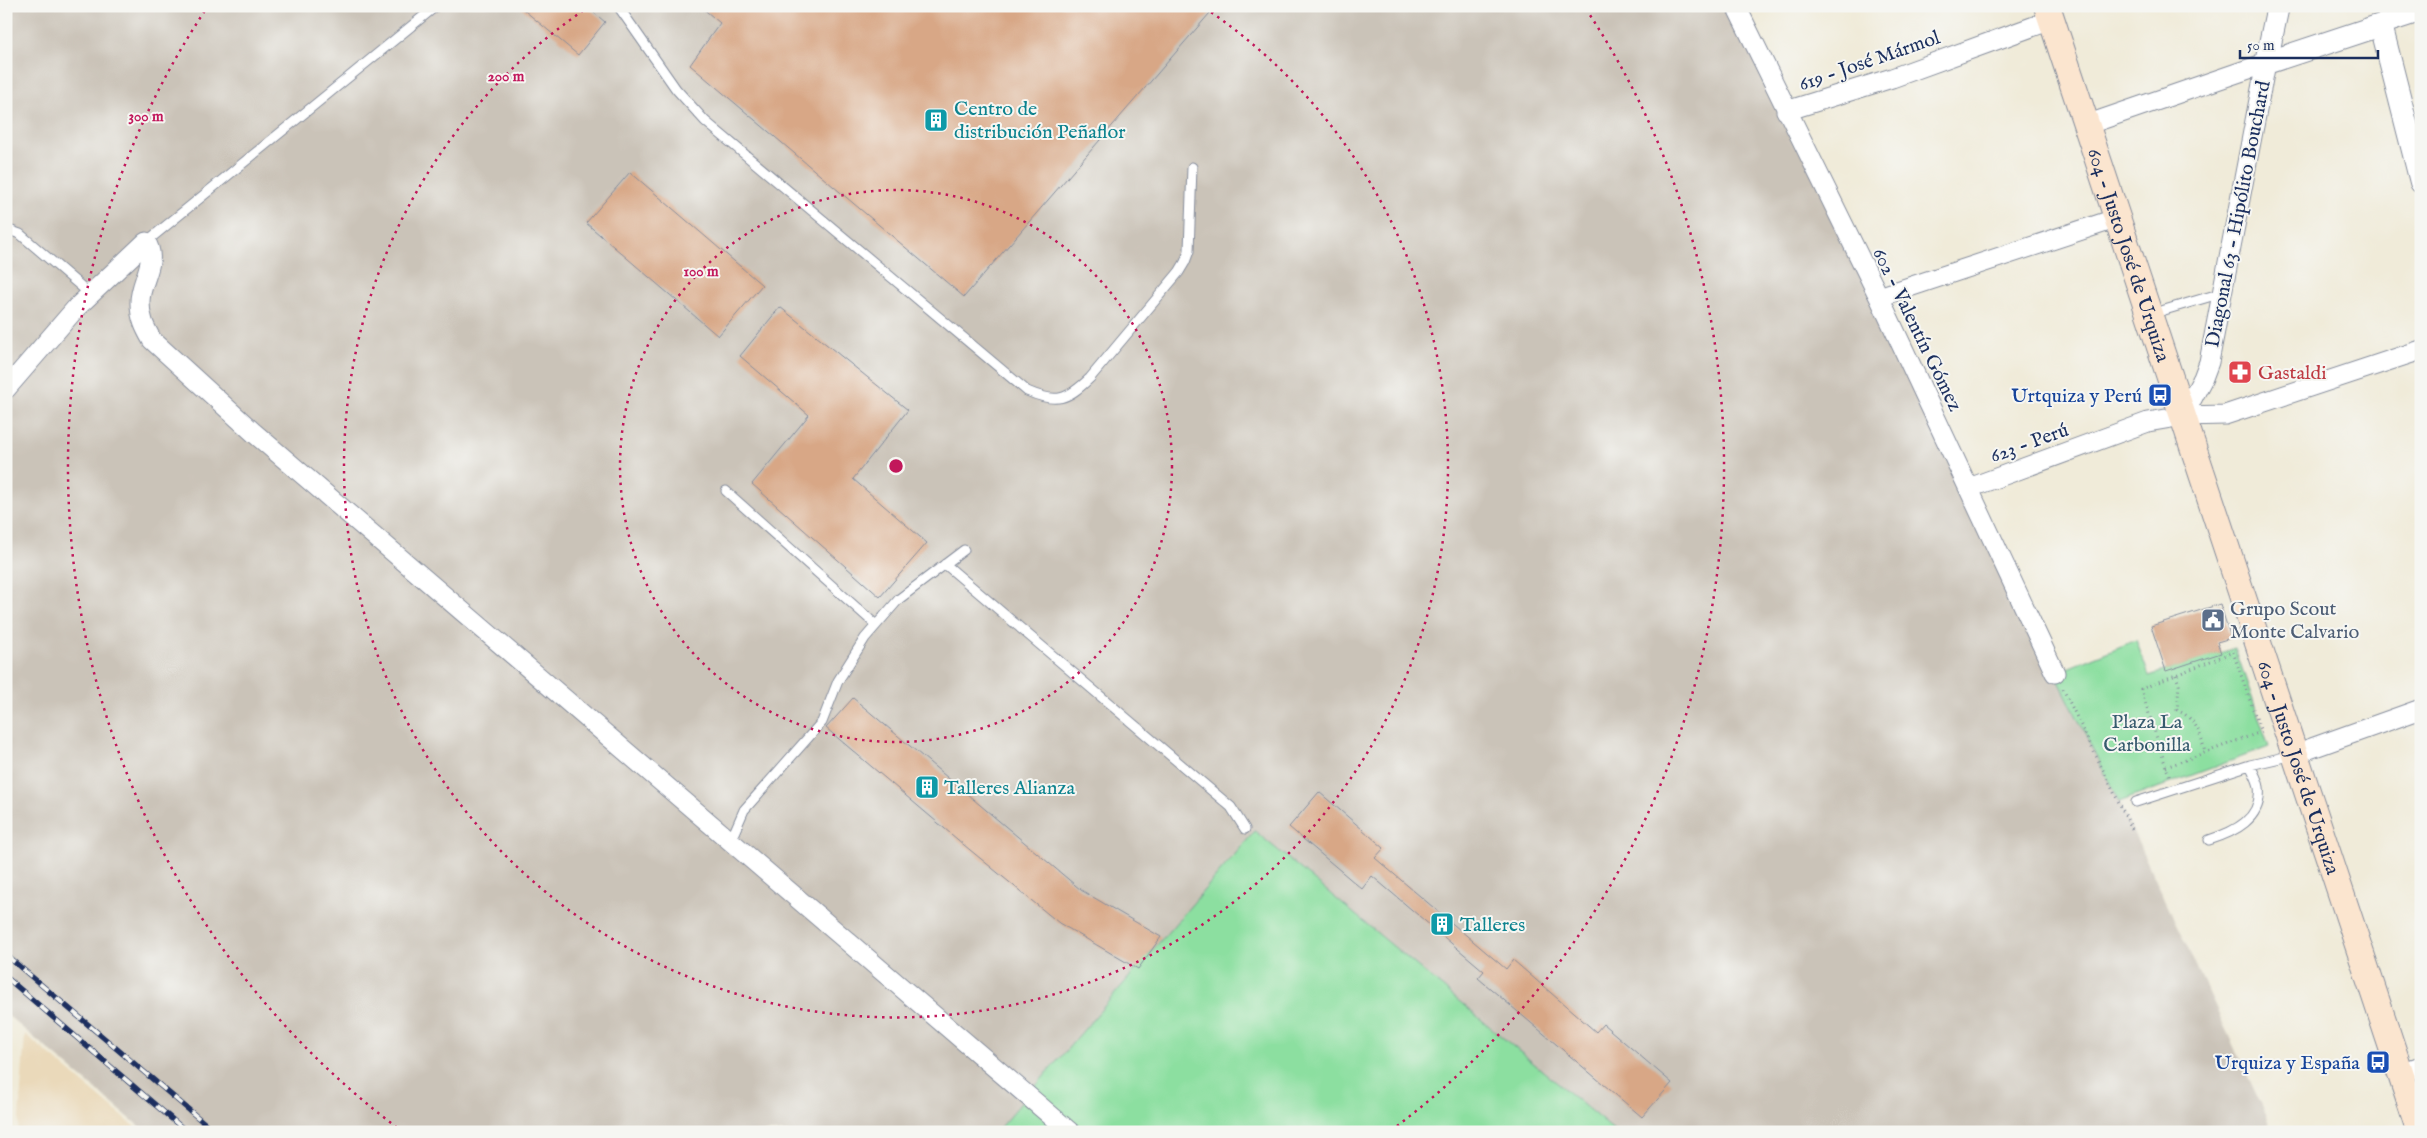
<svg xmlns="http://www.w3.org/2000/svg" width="2427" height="1138" font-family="'IM FELL English',serif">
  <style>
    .built { fill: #ead9ba }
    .industrial { fill: #cac3b8 }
    .green { fill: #8cdfa0; stroke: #54877f }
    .building { fill: #d8a786 }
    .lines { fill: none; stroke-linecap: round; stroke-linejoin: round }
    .service-casing { stroke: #868d9c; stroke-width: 11 }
    .minor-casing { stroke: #868d9c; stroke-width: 21 }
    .tertiary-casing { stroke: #868d9c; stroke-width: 24 }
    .secondary-casing { stroke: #868d9c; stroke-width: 28 }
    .path { stroke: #868d9c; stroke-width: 3; stroke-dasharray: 1 4; stroke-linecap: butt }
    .service { stroke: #fff; stroke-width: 9 }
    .minor { stroke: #fff; stroke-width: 19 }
    .tertiary { stroke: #fff; stroke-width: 22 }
    .secondary { stroke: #fbe5cf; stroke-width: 26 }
    .rail-casing { stroke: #1b2f5e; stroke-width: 5.5 }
    .rail { stroke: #f6f6f2; stroke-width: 4; stroke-dasharray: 11; stroke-linecap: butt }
    .ring { fill: none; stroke: #c2185b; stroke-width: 2.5; stroke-dasharray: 2.5 5 }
    .labels { text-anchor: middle; stroke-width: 4; stroke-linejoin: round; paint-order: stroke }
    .street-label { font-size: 20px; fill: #1b2f5e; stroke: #f6f6f2 }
    .culture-label { font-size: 20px; fill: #0d838f; stroke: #f6f6f2; text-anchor: start }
    .health-label { font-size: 20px; fill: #be3a42; stroke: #f6f6f2; text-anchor: start }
    .transit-label { font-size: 20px; fill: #164399; stroke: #f6f6f2; text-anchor: end }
    .service-label { font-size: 20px; fill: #4e5e75; stroke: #f6f6f2; text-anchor: start }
    .park-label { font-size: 20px; fill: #375b6e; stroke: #f6f6f2 }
    .centre { fill: #c2185b; stroke: #f6f6f2; stroke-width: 2.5 }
    .ring-label { font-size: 15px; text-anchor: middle; font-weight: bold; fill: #c2185b; stroke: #f6f6f2; stroke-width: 4; stroke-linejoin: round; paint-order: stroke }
  </style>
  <rect width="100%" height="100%" fill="#f6f6f2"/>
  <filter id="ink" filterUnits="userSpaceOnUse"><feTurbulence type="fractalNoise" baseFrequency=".02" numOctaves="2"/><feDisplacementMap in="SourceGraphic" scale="10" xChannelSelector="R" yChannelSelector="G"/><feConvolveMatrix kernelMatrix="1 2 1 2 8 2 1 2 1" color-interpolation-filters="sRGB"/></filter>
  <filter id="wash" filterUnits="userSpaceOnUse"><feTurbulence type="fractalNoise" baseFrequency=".0096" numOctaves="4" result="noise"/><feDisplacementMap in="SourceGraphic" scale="20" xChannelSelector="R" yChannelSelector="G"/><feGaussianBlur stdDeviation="1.12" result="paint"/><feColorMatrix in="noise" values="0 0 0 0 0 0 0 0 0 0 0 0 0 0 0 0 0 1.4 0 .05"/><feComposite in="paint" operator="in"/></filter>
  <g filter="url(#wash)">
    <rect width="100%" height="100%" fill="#f0ebd9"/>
    <path class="built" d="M25,1034L141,1132H18Z"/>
    <path class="industrial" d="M6,6H1737L2055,673L2119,802L2274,1132H146L6,1014Z"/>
    <path class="green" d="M2136,640L2149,676L2235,648L2269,747L2119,802L2055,673Z
      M1255,831L1616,1132H996Z"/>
    <g id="blocks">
      <path class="building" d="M519,6H586L605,22L578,55Z
        M700,6H1216L964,297L690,65L720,23Z
        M630,172L762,285L718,336L586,223Z
        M780,307L908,410L853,479L927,543L880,597L752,484L809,415L740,356Z
        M2220,604L2231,638L2217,642L2221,653L2166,671L2151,626Z
        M853,698L1081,890L1161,937L1138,969L1059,923L964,845L826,728Z
        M1319,792L1384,848L1375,858L1506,969L1513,960L1596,1032L1603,1024L1672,1083L1642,1117L1478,978L1484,971L1372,876L1362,889L1289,827Z"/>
    </g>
  </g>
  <g filter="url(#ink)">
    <use href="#blocks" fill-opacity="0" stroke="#868d9c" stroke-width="1"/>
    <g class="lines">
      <g class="service-casing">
        <path id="service" d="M618,6L676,89L705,121L1027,391C1057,404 1067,400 1090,378L1179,272L1185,262L1189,251L1192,167
          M6,229L20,234L90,294
          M146,242L436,6
          M2151,314L2222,293
          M726,491L876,625
          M945,564L1231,807L1245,829
          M2136,802L2250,765L2293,755
          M2209,840C2234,832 2263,819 2259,787C2258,780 2253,772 2250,765
          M730,842L744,810L822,722L838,681L865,638L899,599L964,550"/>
      </g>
      <g class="minor-casing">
        <path id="minor" d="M1736,6L1879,297L2055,673
          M2381,25L2421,12
          M1786,111L1892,78L2051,20
          M2086,125L2266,63L2209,362L2203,378L2183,416
          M1879,297L2118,218
          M6,389L76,308L146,242C159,262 139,282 140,303C140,318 145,328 152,340L253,432L1070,1132
          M1969,488L2148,422L2183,416L2225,415L2421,350
          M2295,754L2421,709
          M2401,1073L2421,1066"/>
      </g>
      <g class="tertiary-casing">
        <path id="tertiary" d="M2266,63L2381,25L2421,182
          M2266,63L2278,6"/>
      </g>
      <g class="secondary-casing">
        <g id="secondary">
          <path id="s1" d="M2047,6L2420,1132"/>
        </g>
      </g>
      <path class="path" d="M2176,675L2179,685L2177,710C2196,719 2201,733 2205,753
        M2063,689L2132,829
        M2166,767L2261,732L2233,652L2141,689L2166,767L2170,777"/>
      <use href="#service" class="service"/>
      <use href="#minor" class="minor"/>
      <use href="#tertiary" class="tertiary"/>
      <use href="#secondary" class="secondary"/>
      <g class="rail-casing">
        <path id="rail" d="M6,955L215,1132
          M6,977L187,1132"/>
      </g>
      <use href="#rail" class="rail"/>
    </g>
  </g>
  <g class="ring">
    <circle cx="896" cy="466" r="276"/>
    <path d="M1205 8A552 552 0 1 1 587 8"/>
    <path d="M403 1132A828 828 0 0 1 206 9M1586 9A828 828 0 0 1 1389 1132"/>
  </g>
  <defs>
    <g id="building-square" transform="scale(1.25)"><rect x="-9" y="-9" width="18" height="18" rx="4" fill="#0f9aa8" stroke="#f6f6f2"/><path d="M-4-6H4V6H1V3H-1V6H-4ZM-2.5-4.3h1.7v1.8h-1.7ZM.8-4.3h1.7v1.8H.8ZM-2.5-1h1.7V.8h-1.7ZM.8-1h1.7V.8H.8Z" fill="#fff"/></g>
    <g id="pharmacy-square" transform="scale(1.25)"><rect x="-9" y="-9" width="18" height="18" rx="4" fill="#e0444e" stroke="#f6f6f2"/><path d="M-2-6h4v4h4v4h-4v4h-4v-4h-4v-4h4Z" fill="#fff"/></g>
    <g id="bus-square" transform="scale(1.25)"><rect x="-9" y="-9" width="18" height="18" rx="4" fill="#1a4fb4" stroke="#f6f6f2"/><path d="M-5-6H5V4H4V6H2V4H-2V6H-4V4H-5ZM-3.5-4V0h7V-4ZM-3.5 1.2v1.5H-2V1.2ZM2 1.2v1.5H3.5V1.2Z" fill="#fff"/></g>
    <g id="civic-square" transform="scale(1.25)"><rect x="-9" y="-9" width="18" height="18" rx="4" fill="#5c6f8a" stroke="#f6f6f2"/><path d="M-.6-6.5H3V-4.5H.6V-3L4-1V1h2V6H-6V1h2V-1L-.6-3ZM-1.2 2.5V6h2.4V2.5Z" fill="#fff"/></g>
  </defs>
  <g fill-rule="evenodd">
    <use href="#building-square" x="936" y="120"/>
    <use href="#pharmacy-square" x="2240" y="372"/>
    <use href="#bus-square" x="2160" y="395"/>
    <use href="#civic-square" x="2213" y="620"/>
    <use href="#building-square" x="927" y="787"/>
    <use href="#building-square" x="1442" y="924"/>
    <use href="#bus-square" x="2378" y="1062"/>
  </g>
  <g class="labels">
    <g class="street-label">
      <text transform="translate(1869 60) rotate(-19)" y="7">619 - José Mármol</text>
      <text transform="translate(2237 214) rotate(-79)" y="7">Diagonal 63 - Hipólito Bouchard</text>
      <text dy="7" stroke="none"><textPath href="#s1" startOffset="262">604 - Justo José de Urquiza</textPath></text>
      <text transform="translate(1918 329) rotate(64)" y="7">602 - Valentín Gómez</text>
      <text transform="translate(2029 442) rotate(-20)" y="7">623 - Perú</text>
      <text dy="7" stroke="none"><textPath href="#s1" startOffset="802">604 - Justo José de Urquiza</textPath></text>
    </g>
    <g class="culture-label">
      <text x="954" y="115">Centro de<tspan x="954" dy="23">distribución Peñaflor</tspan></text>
      <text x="944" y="794">Talleres Alianza</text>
      <text x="1460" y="931">Talleres</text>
    </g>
    <g class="health-label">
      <text x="2258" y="379">Gastaldi</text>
    </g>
    <g class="transit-label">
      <text x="2142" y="402">Urtquiza y Perú</text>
      <text x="2360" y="1069">Urquiza y España</text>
    </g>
    <g class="service-label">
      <text x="2230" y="615">Grupo Scout<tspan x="2230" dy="23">Monte Calvario</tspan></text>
    </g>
    <g class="park-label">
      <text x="2147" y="728">Plaza La<tspan x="2147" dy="23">Carbonilla</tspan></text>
    </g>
  </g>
  <circle cx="896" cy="466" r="8" class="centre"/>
  <g class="ring-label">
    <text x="506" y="81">200 m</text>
    <text x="146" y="121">300 m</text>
    <text x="701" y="276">100 m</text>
  </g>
  <rect width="2427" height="1138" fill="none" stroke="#f6f6f2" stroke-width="25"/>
  <path d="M2240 50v8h138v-8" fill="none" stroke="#1b2f5e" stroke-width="2.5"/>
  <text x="2247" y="50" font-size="15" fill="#1b2f5e" stroke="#f6f6f2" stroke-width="4" paint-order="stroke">50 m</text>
</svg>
